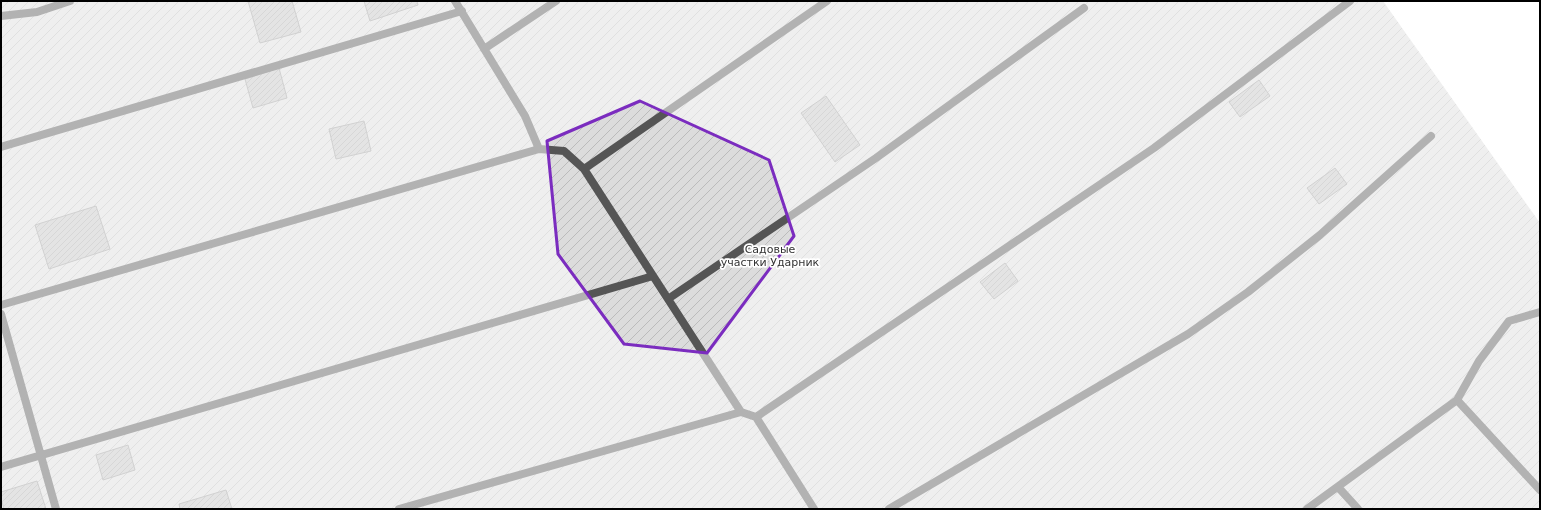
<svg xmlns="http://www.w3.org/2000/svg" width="1541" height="510" font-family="'DejaVu Sans',sans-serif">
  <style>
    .garden { fill: url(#garden-furrows) }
    .building { fill: url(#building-hatch); stroke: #999 }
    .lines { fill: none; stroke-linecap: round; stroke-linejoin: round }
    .lane { stroke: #555; stroke-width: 8 }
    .marked { fill: none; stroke: #7b2cbf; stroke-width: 3; stroke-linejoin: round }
    .labels { text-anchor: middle; stroke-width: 3.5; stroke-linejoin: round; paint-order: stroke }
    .park-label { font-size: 11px; fill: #333; stroke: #fff }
  </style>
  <defs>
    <pattern id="garden-furrows" width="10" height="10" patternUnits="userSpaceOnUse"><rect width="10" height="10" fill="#dcdcdc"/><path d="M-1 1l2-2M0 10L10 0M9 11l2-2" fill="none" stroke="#bbb"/></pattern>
    <pattern id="building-hatch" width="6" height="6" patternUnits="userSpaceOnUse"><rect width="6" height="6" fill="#c4c4c4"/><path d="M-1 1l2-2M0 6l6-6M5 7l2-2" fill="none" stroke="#a7a7a7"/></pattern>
  </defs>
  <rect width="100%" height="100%" fill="#fff"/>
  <path class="garden" d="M1,1H1383L1540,223V509H1Z"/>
  <path class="building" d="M248,1H292L301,32L260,43Z
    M364,1H417L418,5L370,21Z
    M279,68L287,98L253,108L245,79Z
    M1259,80L1270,96L1240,117L1229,102Z
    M826,96L860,145L835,162L801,113Z
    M364,121L371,151L336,159L329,129Z
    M1335,168L1347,184L1319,204L1307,188Z
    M96,206L110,249L49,269L35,225Z
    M1005,263L1018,281L994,299L980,282Z
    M128,445L135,470L103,480L96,455Z
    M37,481L46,509H4L1,498V492Z
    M226,490L232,509H180L179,504Z"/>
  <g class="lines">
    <path class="lane" d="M455,1L525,116L539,149L564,151L584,169L741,412L756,417L814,509
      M1,16L37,12L70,1
      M484,49L556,1
      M1,147L462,11
      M584,169L827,1
      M668,299L876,158L1084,8
      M1,305L539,149
      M1,314L56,509
      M1457,400L1540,490
      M756,417L1154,148L1350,1
      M1,467L653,276
      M1338,487L1358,509
      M399,509L741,412
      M889,509L1188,334L1248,292L1320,235L1431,136
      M1307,509L1457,400L1479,361L1509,321L1540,312"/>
  </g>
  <path d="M0 0H1541V510H0ZM640,101L769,160L794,236L707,353L624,344L558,254L547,141Z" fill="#fff" fill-opacity=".55" fill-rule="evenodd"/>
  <path class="marked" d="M640,101L769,160L794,236L707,353L624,344L558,254L547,141Z"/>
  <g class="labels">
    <g class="park-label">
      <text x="770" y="253">Садовые<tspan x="770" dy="13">участки Ударник</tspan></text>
    </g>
  </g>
  <rect width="1541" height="510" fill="none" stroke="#000000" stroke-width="4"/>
</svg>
